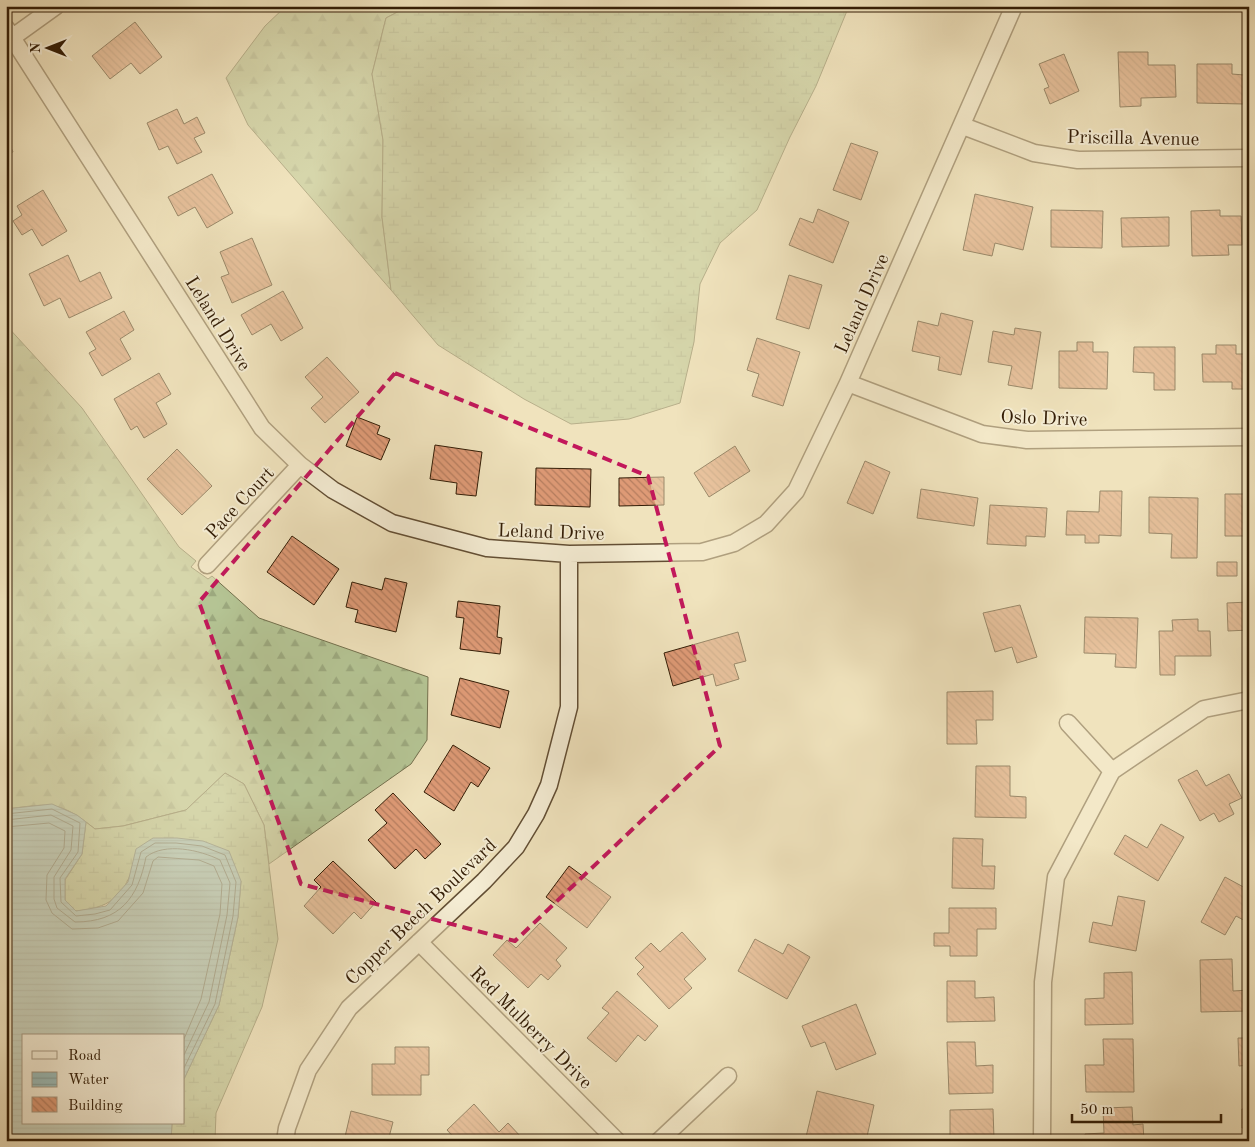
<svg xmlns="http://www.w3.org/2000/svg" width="1255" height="1147" font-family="'Old Standard TT',serif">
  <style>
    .forest { fill: url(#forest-firs); stroke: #74714e }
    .wetland { fill: url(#wetland-marsh); stroke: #74714e }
    .water { fill: url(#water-rules); stroke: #727d71 }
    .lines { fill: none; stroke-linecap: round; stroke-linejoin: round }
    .shore { stroke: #686d60; stroke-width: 1 }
    .building { fill: url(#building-back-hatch); stroke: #331d06 }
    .minor-casing { stroke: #624e34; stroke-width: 19 }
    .minor { stroke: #f5edd4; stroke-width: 16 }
    .marked { fill: none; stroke: #c2185b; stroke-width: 4; stroke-dasharray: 10 6; stroke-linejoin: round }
    .labels { text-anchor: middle; stroke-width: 4; stroke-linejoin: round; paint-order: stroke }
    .street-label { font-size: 19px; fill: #331d06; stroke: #f5edd4 }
  </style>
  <defs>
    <pattern id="forest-firs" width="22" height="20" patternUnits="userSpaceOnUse" patternTransform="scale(1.25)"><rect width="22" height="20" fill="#b5c595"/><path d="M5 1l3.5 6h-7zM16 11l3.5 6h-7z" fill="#9ca97f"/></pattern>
    <pattern id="wetland-marsh" width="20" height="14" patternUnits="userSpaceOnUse" patternTransform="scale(1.25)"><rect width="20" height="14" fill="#b5c595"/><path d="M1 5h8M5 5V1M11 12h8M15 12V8" fill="none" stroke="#9ca97f"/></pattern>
    <pattern id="water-rules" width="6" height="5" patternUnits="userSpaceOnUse" patternTransform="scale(1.25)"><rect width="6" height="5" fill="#9cbdb9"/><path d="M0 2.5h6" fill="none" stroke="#87a29e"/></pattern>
    <pattern id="building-back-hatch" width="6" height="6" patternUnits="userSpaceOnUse" patternTransform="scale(1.25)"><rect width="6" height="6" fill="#de9a76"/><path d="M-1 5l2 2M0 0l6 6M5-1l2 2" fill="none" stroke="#b57d5f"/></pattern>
  </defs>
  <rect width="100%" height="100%" fill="#f0e3bd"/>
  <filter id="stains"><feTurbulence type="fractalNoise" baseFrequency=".004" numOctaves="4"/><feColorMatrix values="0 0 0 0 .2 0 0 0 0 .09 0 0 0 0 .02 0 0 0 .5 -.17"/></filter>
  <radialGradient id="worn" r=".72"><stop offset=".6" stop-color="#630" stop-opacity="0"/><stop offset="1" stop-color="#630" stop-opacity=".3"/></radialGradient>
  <path class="forest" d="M286,6H409L386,18L372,74L383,140L382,217L391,290L248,125L226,78L265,26Z
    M6,325L82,408L179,547L196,561L191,567L208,579L212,576L259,618L428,677L427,740L411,764L269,864L264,825L244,784L225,773L186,810L123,826L95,829C58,799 50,804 6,809Z"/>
  <path class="wetland" d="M409,6H849L816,86L790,137L757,210L720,243L700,284L694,342L680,403L629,419L571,424L524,399L438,345L391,290L382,217L383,140L372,74L386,18Z
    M225,773L244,784L264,825L278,939L262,1007L216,1113L215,1141H171L172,1123H184V1079L219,1005L238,917L241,881L133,867C123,898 108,908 76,911L65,900V880L82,854L86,822L95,829L123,826L186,810Z"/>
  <path class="water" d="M52,804L77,815L86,822L82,854L65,879V900L76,911L106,906L128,882L136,849L153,838H177L203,841L229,851L241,881L238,917L219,1005L184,1079V1036H24V1123H172L171,1141H6V809Z"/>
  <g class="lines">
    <path class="shore" d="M6,814L52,809L80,823L78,852L60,878L61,902L76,916L95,914L110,910L132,885L141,852L155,843H176L202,846L225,855L236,882L233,916L215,1004L184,1068
      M6,820L51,815L73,826L71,850L54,877V899L57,908L75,922C120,922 138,898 146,857C165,842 200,850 220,860L230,883L227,915L209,1002L184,1055
      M6,827L49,823L65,831L64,848L47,875L46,900L52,913L72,929L98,928L118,921L143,893L153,861L158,857L199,860L214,866L222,884L220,914L201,999L184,1039"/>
  </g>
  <path class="building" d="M135,22L162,57L140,74L131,63L110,79L92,56Z
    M1118,52H1148V65H1175L1176,97L1141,98V106L1120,107Z
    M1064,54L1079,91L1050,104L1044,89L1049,87L1039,64Z
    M1197,64H1232V74L1244,75V104L1197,103Z
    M177,109L184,124L197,117L205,133L194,138L202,152L177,164L168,146L159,150L147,123Z
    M6,136L13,152L6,155Z
    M851,143L878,152L861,200L833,190Z
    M212,174L233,213L207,228L195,207L178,216L168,197Z
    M43,190L67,231L42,246L32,229L22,235L13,221L22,215L17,206Z
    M975,194L1033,207L1023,250L995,243L992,256L963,250Z
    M818,209L849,222L833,263L789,245L800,218L813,223Z
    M1051,210L1103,211L1102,248L1051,247Z
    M1220,210V216H1241L1242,245H1228L1229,255L1192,256L1191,211Z
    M1169,217V246L1122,247L1121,218Z
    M252,238L272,285L232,303L221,277L229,274L220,252Z
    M68,255L80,282L100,272L112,298L69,318L60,298L44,306L29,274Z
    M789,275L822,285L809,329L776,319Z
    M283,291L303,328L281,341L271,324L252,335L241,315Z
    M124,311L134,330L120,339L131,359L102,376L89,353L96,349L86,332Z
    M941,313L973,321L961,375L938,370L940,357L912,351L918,321L938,326Z
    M1015,328L1041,332L1032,389L1008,385L1012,366L988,362L993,331L1014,335Z
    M757,338L800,352L783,406L752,396L759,374L747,370Z
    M1077,342H1093V352H1108L1107,389L1059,388V351H1077Z
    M1216,345H1236V354H1249V389H1232V382H1203L1202,354H1216Z
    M1134,347H1175V390H1154V373L1133,372Z
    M327,357L359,392L325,423L311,408L323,397L305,377Z
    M159,373L171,394L156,403L167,424L144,438L137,426L131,430L114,399Z
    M357,417L380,426L377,434L390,439L381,460L346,446Z
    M435,445L482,452L476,496L456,494L457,483L430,479Z
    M735,446L750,471L709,497L694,473Z
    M177,449L212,486L182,515L147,479Z
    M865,461L890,472L873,514L847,503Z
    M536,468L591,469L590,507L535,505Z
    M664,477V505L619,506V478Z
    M921,489L978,498L974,526L917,518Z
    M1100,491H1122L1121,536L1099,535V543H1085V535H1066L1067,511L1099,512Z
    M1225,494H1249V536H1225Z
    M1149,497L1198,498L1197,558H1171L1172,534L1149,533Z
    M990,505L1047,508L1045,537L1026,536V546L987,544Z
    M292,536L339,569L314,605L267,572Z
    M1217,562H1237V576H1217Z
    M385,578L407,583L396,632L355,622L358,610L346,607L352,582L382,590Z
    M458,601L500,606L497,637L502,638L500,654L460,649L464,618L456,617Z
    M1249,602V630L1228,631L1227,603Z
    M1020,605L1037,657L1017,663L1012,647L995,652L983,613Z
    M1085,617L1138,618L1136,668L1115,667L1116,654L1084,653Z
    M1198,619V631H1210L1211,656H1175V675H1160L1159,631H1173L1172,620Z
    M738,632L746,661L734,664L739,679L716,686L713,674L673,686L664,653Z
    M460,678L509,691L500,728L451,715Z
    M993,691V720H976L977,744H947V692Z
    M453,745L490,768L478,787L471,782L454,811L424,792Z
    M976,766H1010V796L1026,797V818L975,817Z
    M1197,770L1206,786L1229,774L1242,798L1229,804L1234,814L1219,822L1214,813L1200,821L1178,780Z
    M393,793L441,844L425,859L416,849L395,869L368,840L387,823L375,810Z
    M1161,824L1184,837L1158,881L1114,854L1125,835L1147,848Z
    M953,838L983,839L982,866H995L994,889L952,888Z
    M333,861L376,902L361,919L354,912L333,934L304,906L321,887L314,880Z
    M569,866L611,897L587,928L546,897Z
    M1225,877L1249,890V923L1236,916L1225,935L1201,922Z
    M1118,896L1145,901L1136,951L1089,942L1093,922L1112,926Z
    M949,908H996V929H977V956H950V946H934V933H949Z
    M540,923L567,948L556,960L561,966L548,980L541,974L528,988L493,955L507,940L516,948Z
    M682,932L706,959L684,979L692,988L669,1009L637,974L644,967L635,958L651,943L660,952Z
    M755,939L783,954L788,944L810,957L787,999L738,971Z
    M1232,959L1233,991L1249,990V1011L1201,1012L1200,960Z
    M1132,972L1133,1024L1085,1025V999L1104,998V973Z
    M947,981H975V998L994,997L995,1021L947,1022Z
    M617,991L658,1026L645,1041L638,1035L616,1062L587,1038L609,1013L602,1008Z
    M856,1004L876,1054L836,1070L825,1042L811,1047L802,1026Z
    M1238,1038H1249V1065L1239,1066Z
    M1103,1039H1133L1134,1092H1086L1085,1065H1104Z
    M947,1042H975L976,1066L993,1065V1093L949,1094Z
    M395,1047H429V1075H421V1095H372V1064H395Z
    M817,1091L874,1105L866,1141H805Z
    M474,1104L499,1132L508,1123L522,1138L520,1141H457L447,1130Z
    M1132,1107L1133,1125L1143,1124L1144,1141H1085V1134L1104,1133L1103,1108Z
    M993,1109L994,1139L950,1141V1110Z
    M1242,1109H1249V1128H1242Z
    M351,1111L393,1122L388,1141H344Z"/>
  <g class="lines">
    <g class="minor-casing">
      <path id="minor" d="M6,28L262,428L300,465L333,490L392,523L487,548L569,554L702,552L734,543L766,524L796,491L848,383L1014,6
        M6,42L56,6
        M963,126L1034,153L1078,160L1249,158
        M848,383L982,434L1027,440L1249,437
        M207,565L300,465
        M1068,723L1112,771
        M419,942L617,1141
        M285,1141L287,1128L308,1070L349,1008L484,881L516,847L536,814L549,785L569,707V554
        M659,1141L728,1076
        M1042,1141L1043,982L1056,877L1112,771L1204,709L1249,700"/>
    </g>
    <use href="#minor" class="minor"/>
  </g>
  <path d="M0 0H1255V1147H0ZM395,373L648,476L720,746L515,941L301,884L199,602Z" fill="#f0e3bd" fill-opacity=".55" fill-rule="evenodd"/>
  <path class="marked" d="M395,373L648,476L720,746L515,941L301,884L199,602Z"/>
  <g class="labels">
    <g class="street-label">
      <text transform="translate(1133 137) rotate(1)" y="7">Priscilla Avenue</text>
      <text transform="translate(861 303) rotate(-66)" y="7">Leland Drive</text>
      <text transform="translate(219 323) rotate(58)" y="7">Leland Drive</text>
      <text transform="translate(1044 417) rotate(2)" y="7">Oslo Drive</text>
      <text transform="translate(239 502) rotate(-47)" y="7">Pace Court</text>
      <text transform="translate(551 531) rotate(2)" y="7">Leland Drive</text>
      <text transform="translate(420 911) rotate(-44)" y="7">Copper Beech Boulevard</text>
      <text transform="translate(532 1027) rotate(45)" y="7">Red Mulberry Drive</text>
    </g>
  </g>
  <rect width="1255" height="1147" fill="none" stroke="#f0e3bd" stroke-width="25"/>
  <rect x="8" y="8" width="1240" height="1132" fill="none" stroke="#331d06" stroke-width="2.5"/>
  <rect x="12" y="12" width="1230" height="1122" fill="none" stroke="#331d06"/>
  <rect x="22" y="1034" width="162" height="90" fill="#f5edd4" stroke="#a79a82"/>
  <rect x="32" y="1051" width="25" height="8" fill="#f5edd4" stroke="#a79a82"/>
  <text x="68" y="1060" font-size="15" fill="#331d06">Road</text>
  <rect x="32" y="1072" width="25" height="15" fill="url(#water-rules)" stroke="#a79a82"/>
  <text x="68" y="1084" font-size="15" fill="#331d06">Water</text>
  <rect x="32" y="1097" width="25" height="15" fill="url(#building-back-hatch)" stroke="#a79a82"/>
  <text x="68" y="1110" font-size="15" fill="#331d06">Building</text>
  <g transform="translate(48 48) rotate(270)" stroke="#f5edd4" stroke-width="4" paint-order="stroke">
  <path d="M0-4L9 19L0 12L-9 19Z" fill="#331d06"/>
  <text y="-8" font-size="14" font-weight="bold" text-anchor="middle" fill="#331d06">N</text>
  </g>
  <path d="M1072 1114v8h149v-8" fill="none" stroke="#331d06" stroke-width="2.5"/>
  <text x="1080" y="1114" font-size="15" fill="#331d06" stroke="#f5edd4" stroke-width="4" paint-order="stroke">50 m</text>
  <rect width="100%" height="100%" filter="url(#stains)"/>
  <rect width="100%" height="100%" fill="url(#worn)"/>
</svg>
